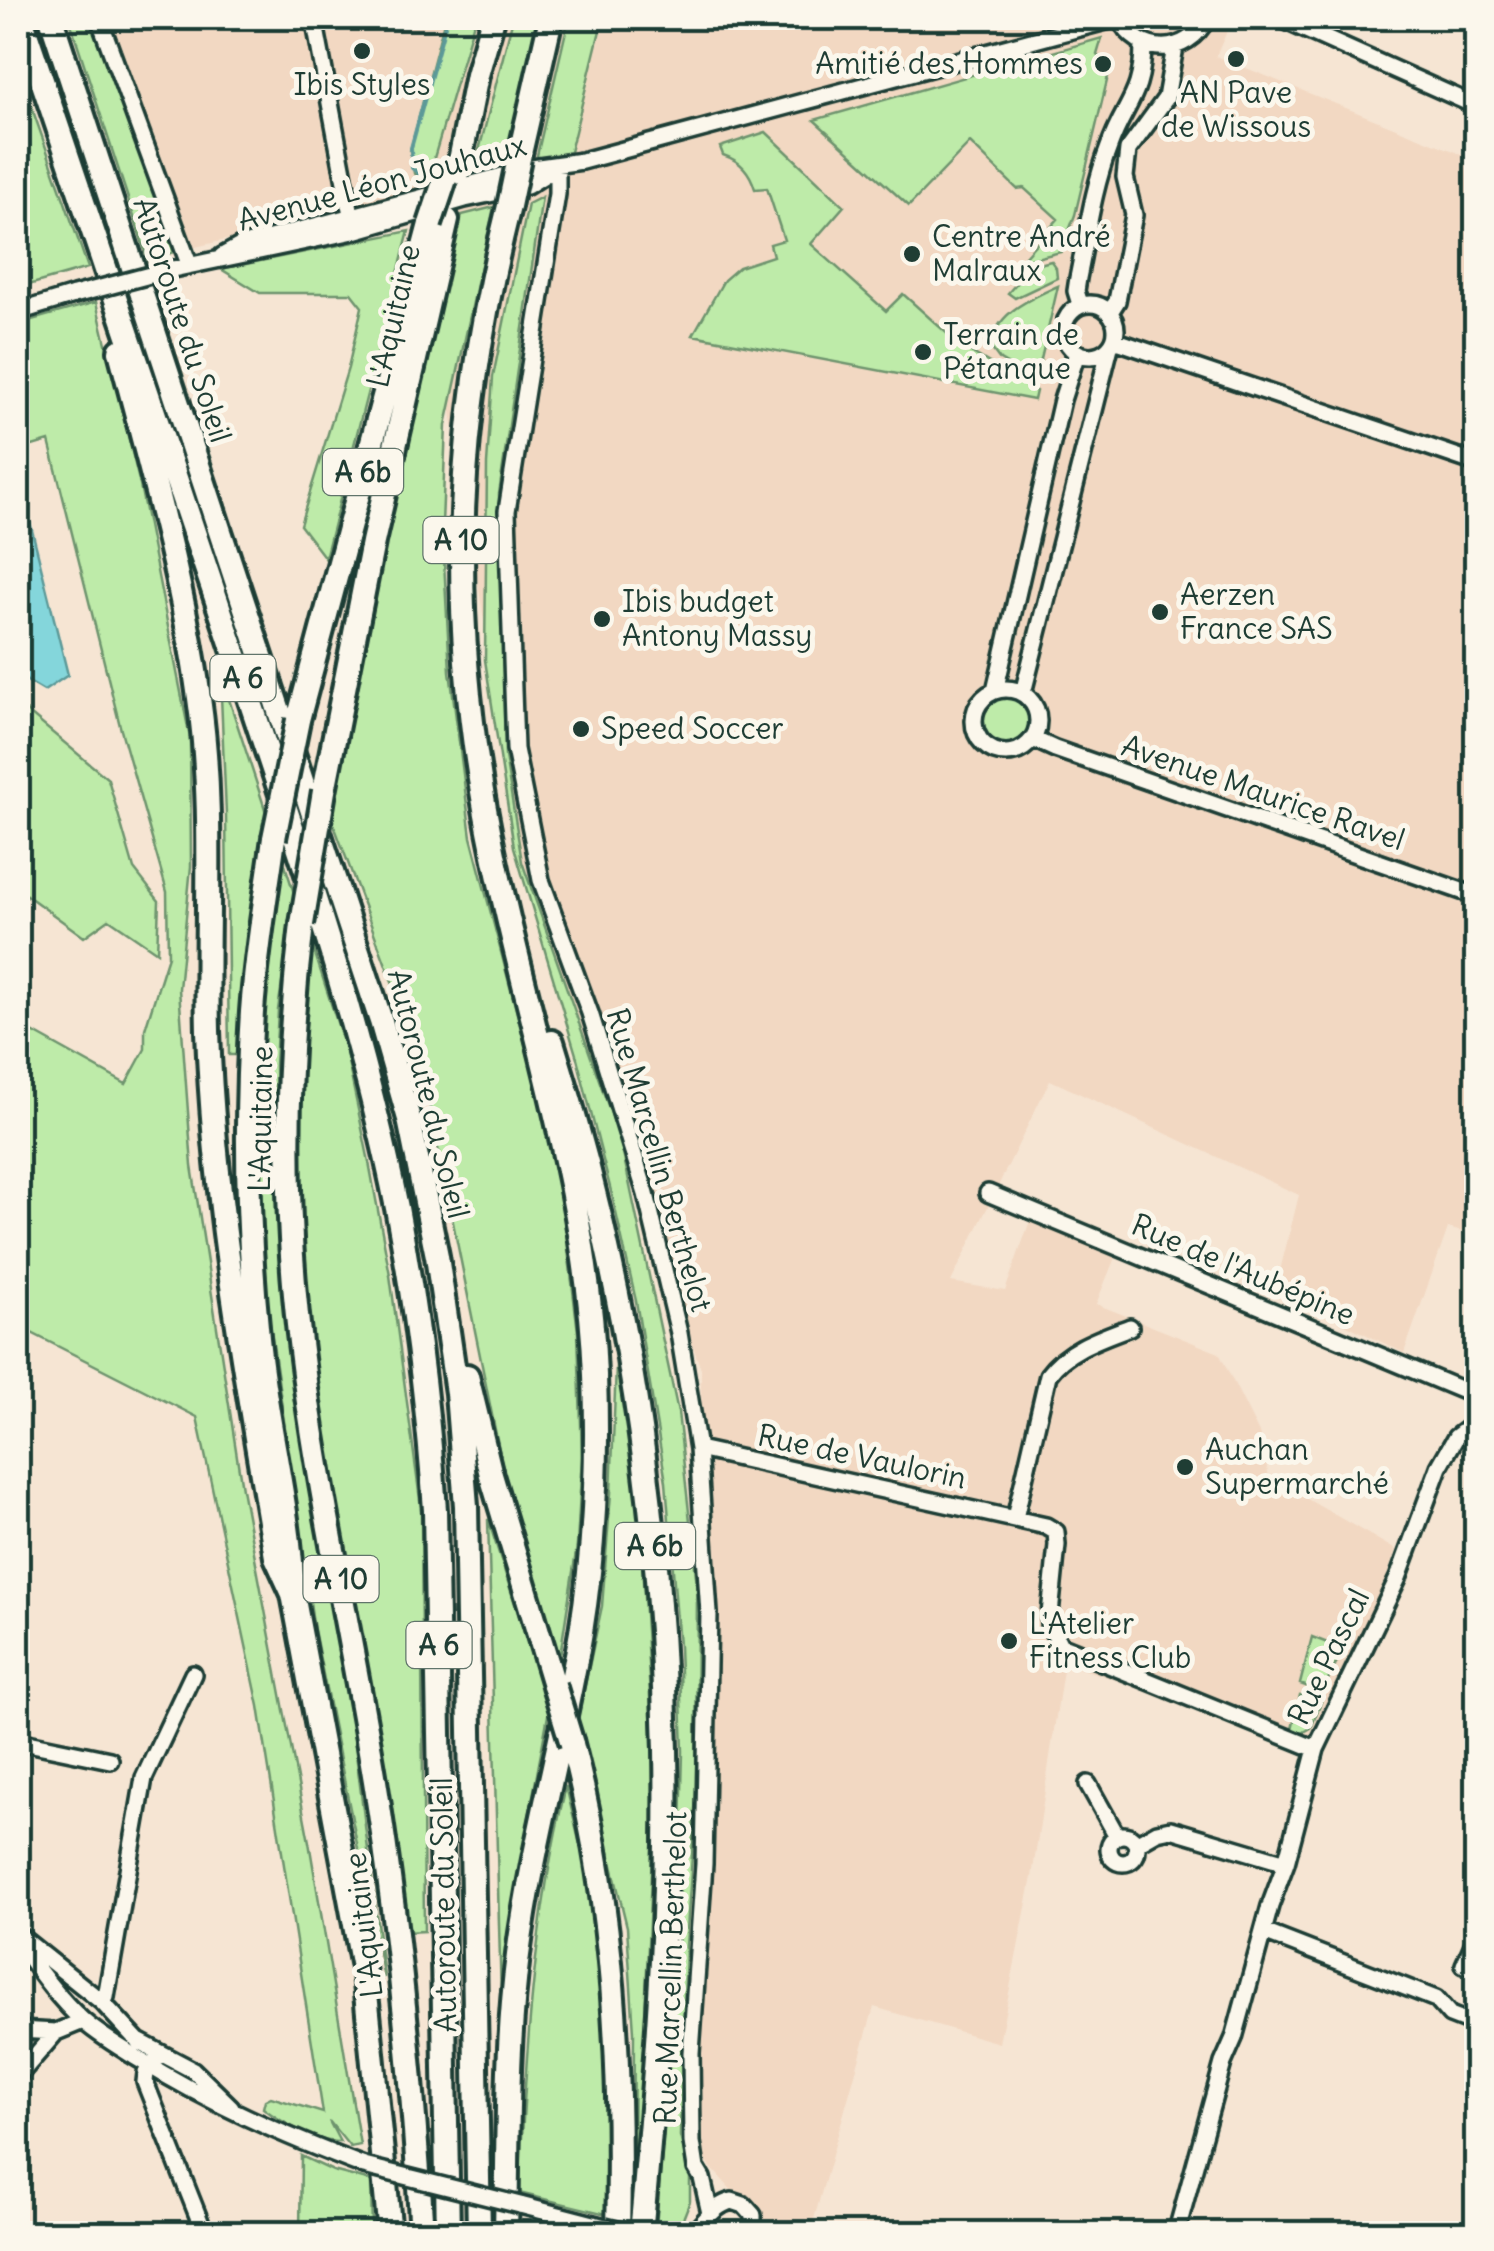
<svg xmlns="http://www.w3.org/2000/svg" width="1494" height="2251" font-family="Delius,sans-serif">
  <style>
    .built { fill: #f2d8c2 }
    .green { fill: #beeba9; stroke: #6e946e; stroke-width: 2.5 }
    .water { fill: #84d6db; stroke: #5c9998; stroke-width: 2.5 }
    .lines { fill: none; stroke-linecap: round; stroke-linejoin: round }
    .stream { stroke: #5c9998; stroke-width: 4 }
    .minor-casing { stroke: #1f3d34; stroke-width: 22 }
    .highway-casing { stroke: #1f3d34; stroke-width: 30 }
    .minor { stroke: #fbf7ec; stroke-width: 15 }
    .highway { stroke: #fbf7ec; stroke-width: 22 }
    .minor-bridge-casing { stroke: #1f3d34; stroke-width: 22; stroke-linecap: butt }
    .highway-bridge-casing { stroke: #1f3d34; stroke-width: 30; stroke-linecap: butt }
    .minor-bridge { stroke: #fbf7ec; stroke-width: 15 }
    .highway-bridge { stroke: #fbf7ec; stroke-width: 22 }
    .poi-dot { fill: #1f3d34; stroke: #fbf7ec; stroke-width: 4 }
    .labels { text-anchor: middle; stroke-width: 10; stroke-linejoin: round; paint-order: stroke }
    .shield { fill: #fbf7ec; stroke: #61756b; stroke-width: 2.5 }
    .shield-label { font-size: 28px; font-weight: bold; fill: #1f3d34 }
    .poi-label { font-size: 30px; fill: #1f3d34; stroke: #fbf7ec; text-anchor: start }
    .street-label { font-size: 30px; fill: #1f3d34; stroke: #fbf7ec }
  </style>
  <rect width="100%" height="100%" fill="#f6e5d3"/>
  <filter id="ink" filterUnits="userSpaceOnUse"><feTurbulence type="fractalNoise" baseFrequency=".01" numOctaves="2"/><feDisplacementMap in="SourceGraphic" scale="20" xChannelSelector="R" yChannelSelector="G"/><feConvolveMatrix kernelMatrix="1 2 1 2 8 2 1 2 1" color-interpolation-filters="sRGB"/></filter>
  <g filter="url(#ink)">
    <path class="built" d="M95,18H1233L1216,56L1476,160V1236L1448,1228L1404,1353L1275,1290L1299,1195L1050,1080L951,1282L1005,1291L1031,1218L1116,1255L1096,1304L1219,1353L1259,1433L1269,1477L1396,1550L1326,1748L1064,1663L1032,1877L999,2043L874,2007L810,2233H770L664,2115L695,1854L701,1369L522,862L417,195L174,252Z"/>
    <path class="green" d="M69,18H95L174,252L148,260Z
      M445,18H475L427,182L414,173L410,151Z
      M513,18H538L503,169L473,174Z
      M569,18H603L570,152L536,160Z
      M1102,38L1097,55L1110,68L1075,215L1061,252L1032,259L1024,257L1058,219L1024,188L1017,189L970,143L909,206L814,120Z
      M18,68L88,268L18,288Z
      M766,132L844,206L811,244L886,311L903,294L961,346L1036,391L1034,400L693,335L724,280L739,267L773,256L770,244L784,240L767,188L755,189C750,172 741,161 723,155L720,147Z
      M542,197L499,494L505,756L522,862L620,1139L678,1412L697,1585L696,1795L686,1946L680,2136L690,2176V2201L681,2224L674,2230L656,2227L678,1950L683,1751L679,1646L666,1482L636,1301L612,1195L577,1058L514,847L485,660L487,464L493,377L528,204Z
      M494,207L446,425L442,524L450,671L471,837L559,1174L578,1332L582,1456L577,1546L559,1662L508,1494L419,1054L331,817L414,403L462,215Z
      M409,231L325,558L300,525L348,368L362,307L351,293H260L221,269Z
      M1051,261L1056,268L1057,278L1015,298L1008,293L1021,278L1013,269L1018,265L1024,268Z
      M1058,286L1036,381L1000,360L991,348C994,313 1030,299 1058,286Z
      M96,302L140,485L190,738L191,866L179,989L192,1166L242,1489L309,1842L360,2145L350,2147L329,2121L340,2142C318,2143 281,2122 263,2108L265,2100L271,2097L323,2113L259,1706L197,1417L18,1326V1024L126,1084L145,1049V1029L168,956L167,892L121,730L49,441L29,447L18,425V338L28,321Z
      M220,672L266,812L247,941L238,1055H229L226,814Z
      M984 721a23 23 0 1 1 46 0a23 23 0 1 1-46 0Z
      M18,704L108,779L134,869L159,901L157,952L109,919L84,937L18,889Z
      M284,862L295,896L278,1010L275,1066L281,1256L291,1362L352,1721L384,1978L314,1630L263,1275L257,1148L263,996Z
      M311,941L345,1047L369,1162L390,1275L421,1507L424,1931L406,1932L342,1550L308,1324L301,1173L300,1048Z
      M617,1340L637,1479L655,1779L639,2162L637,2171H633L634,2032L627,1927L577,1722L602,1606L611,1493Z
      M488,1519L549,1710L517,1882L501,1998Z
      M1312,1637L1343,1649L1322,1692L1300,1684Z
      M1300,1695L1321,1702L1311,1728L1302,1733L1292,1729Z
      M566,1786L592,1895L607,2049L606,2214L519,2193C526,2054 533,1922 566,1786Z
      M301,2156L333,2171L371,2181L372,2233H300Z"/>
    <path class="water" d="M18,494L26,506L68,675L44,691L27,681L18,672Z"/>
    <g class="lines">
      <path class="stream" d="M426,180L412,168L411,148L447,18"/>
      <g class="minor-casing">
        <path id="minor" d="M99,18L189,264
          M314,18L353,225
          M1119,18C1139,57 1187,57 1207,18
          M1279,18L1476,106
          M557,167V194L507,511L515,749L541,880L590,1013L646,1194L679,1333L698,1449L709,1613L704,1864L691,2053L692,2142L696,2168L702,2178L710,2213
          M222,256L240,246L532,168L582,161L1117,18
          M173,269L354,231L465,199L527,186L554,169
          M1064 330a26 26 0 1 1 52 0a26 26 0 1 1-52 0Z
          M1080,304L1076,291L1078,278C1087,235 1093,188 1109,147C1125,102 1143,97 1143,44
          M18,312L74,295
          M1110,312L1117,301L1134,215L1125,177L1128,150L1166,98L1175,47
          M1114,340L1476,463
          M974 721a32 32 0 1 1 64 0a32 32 0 1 1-64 0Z
          M995,691L1062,400L1077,353
          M1023,693L1110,347
          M1033,739L1055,749L1476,896
          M988,1193L1476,1396
          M698,1449L1046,1526L1056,1532L1057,1545L1049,1624L1060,1645L1316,1749
          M1015,1518L1048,1375C1067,1349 1101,1338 1130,1327
          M18,1741L110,1760
          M1088,1784L1117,1836
          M1109 1849a14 14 0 1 1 28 0a14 14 0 1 1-28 0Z
          M1136,1844L1157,1832L1171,1829L1286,1863
          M1264,1932L1436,1999L1450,2015L1476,2025
          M21,1937L102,2002L138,2041L193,2070L231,2107
          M18,1942C37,1968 56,1996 81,2019C97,2034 118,2046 137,2058C209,2103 285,2136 364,2166
          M1464,1965L1476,1938
          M102,2002L106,1997L144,1778L193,1674
          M18,2030L56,2032
          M155,2061L146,2073L145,2082L205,2234
          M18,2076L56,2032L83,2021
          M520,2205L605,2227
          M692,2234C706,2221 714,2205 732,2201L744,2205L753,2215V2234
          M1176,2234L1223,2063L1234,2038L1270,1906L1286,1863L1316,1749L1398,1578L1439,1467L1456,1437L1476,1422"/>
      </g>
      <g class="highway-casing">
        <path id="highway" d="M21,18C94,238 170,456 242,676C300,851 361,1027 397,1208C416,1308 428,1409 435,1510L448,2234
          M51,18L381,1021L409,1119L437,1256L457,1393L466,1506L479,2234
          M519,158L551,18
          M457,176L477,75L493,18
          M120,351C150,466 183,581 199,698C215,809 205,920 208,1031C214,1208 247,1383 276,1557L293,1594
          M298,720L430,224
          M324,791L373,542L447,220
          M274,838C266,896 256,954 252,1012C245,1121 247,1229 258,1338C266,1424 290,1507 293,1594L364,1973L390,2234
          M302,924C287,1047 284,1172 295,1295C310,1458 349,1620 375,1781C399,1931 413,2082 422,2234
          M552,1042C625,1272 661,1509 666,1750C669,1911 656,2073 641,2234
          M467,1376L491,1475L554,1685
          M572,1744C614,1905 622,2068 618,2234
          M506,2234C508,2141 506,2047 518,1955C532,1846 563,1740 581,1632C595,1547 598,1461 595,1375C588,1182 519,997 485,809C447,597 457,414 509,206"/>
      </g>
      <use href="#minor" class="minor"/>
      <use href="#highway" class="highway"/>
      <g class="minor-bridge-casing">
        <path id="minor-bridge" d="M74,295L173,269
          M364,2166L520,2205
          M605,2227L633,2234"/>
      </g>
      <g class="highway-bridge-casing">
        <path id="highway-bridge" d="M509,206L519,158
          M430,224L445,179
          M274,838L298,720
          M302,924L324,791
          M554,1685L572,1744"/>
      </g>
      <use href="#minor-bridge" class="minor-bridge"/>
      <use href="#highway-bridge" class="highway-bridge"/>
    </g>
  </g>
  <g class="poi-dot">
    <circle cx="362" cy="51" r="10"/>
    <circle cx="1236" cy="59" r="10"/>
    <circle cx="1103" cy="64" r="10"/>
    <circle cx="912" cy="254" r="10"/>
    <circle cx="923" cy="352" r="10"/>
    <circle cx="1160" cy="612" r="10"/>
    <circle cx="602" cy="619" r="10"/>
    <circle cx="581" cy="729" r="10"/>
    <circle cx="1185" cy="1467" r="10"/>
    <circle cx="1009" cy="1641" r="10"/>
  </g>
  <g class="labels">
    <g class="shield">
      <rect x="323" y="449" width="80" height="46" rx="8"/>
      <rect x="423.5" y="517" width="75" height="46" rx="8"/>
      <rect x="210.5" y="655" width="65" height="46" rx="8"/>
      <rect x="615" y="1523" width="80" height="46" rx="8"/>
      <rect x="303.5" y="1556" width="75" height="46" rx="8"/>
      <rect x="406.5" y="1622" width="65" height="46" rx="8"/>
    </g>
    <g class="shield-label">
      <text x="363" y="482">A 6b</text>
      <text x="461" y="550">A 10</text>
      <text x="243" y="688">A 6</text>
      <text x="655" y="1556">A 6b</text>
      <text x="341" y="1589">A 10</text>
      <text x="439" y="1655">A 6</text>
    </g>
    <g class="poi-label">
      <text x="1083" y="74" text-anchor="end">Amitié des Hommes</text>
      <text x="362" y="95" text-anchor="middle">Ibis Styles</text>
      <text x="1236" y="103" text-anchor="middle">AN Pave<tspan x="1236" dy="34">de Wissous</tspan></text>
      <text x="932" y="247">Centre André<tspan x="932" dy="34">Malraux</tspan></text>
      <text x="943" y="345">Terrain de<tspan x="943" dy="34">Pétanque</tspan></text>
      <text x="1180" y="605">Aerzen<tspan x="1180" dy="34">France SAS</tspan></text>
      <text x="622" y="612">Ibis budget<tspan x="622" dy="34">Antony Massy</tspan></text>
      <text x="601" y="739">Speed Soccer</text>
      <text x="1205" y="1460">Auchan<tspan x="1205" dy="34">Supermarché</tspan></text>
      <text x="1029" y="1634">L'Atelier<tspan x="1029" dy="34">Fitness Club</tspan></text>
    </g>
    <g class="street-label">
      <text transform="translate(382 183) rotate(-15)" y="10">Avenue Léon Jouhaux</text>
      <text transform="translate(394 316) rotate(-77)" y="10">L'Aquitaine</text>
      <text transform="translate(182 320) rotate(72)" y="10">Autoroute du Soleil</text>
      <text transform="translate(1263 793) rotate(19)" y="10">Avenue Maurice Ravel</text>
      <text transform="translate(428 1094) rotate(76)" y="10">Autoroute du Soleil</text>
      <text transform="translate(261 1119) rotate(-89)" y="10">L'Aquitaine</text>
      <text transform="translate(659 1160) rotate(74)" y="10">Rue Marcellin Berthelot</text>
      <text transform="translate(1243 1270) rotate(23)" y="10">Rue de l'Aubépine</text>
      <text transform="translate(862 1457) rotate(12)" y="10">Rue de Vaulorin</text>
      <text transform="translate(1329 1657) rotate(-64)" y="10">Rue Pascal</text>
      <text transform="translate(444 1905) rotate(-91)" y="10">Autoroute du Soleil</text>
      <text transform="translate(364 1925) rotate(-97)" y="10">L'Aquitaine</text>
      <text transform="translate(671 1968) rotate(-88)" y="10">Rue Marcellin Berthelot</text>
    </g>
  </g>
  <rect width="1494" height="2251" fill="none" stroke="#fbf7ec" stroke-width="60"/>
  <rect x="30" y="30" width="1434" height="2191" fill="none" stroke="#1f3d34" stroke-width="4" filter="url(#ink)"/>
</svg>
